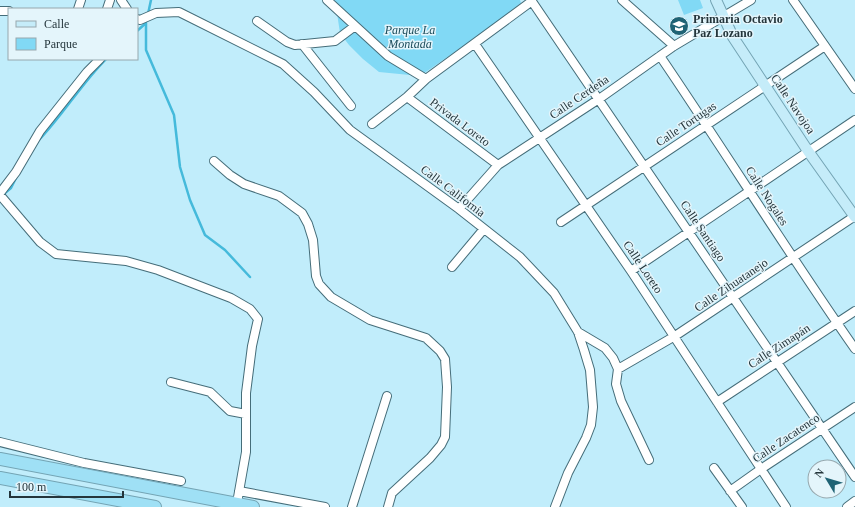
<svg xmlns="http://www.w3.org/2000/svg" width="855" height="507" font-family="Georgia,serif">
  <style>
    .green { fill: #81d9f5 }
    .lines { fill: none; stroke-linecap: round; stroke-linejoin: round }
    .stream { stroke: #45badb; stroke-width: 2.5 }
    .minor-casing { stroke: #456d79; stroke-width: 10 }
    .major-casing { stroke: #74a4b4; stroke-width: 12 }
    .highway-casing { stroke: #74a4b4; stroke-width: 14 }
    .minor { stroke: #fff; stroke-width: 8 }
    .major { stroke: #c5ecf9; stroke-width: 10 }
    .highway { stroke: #9fe0f5; stroke-width: 12 }
    .labels { text-anchor: middle; stroke-width: 3; stroke-linejoin: round; paint-order: stroke }
    .poi-label { font-size: 12px; font-weight: bold; fill: #24353b; stroke: #e4f5fb; text-anchor: start }
    .park-label { font-size: 12px; font-style: italic; fill: #1a4b5a; stroke: #e4f5fb }
    .street-label { font-size: 12px; fill: #24353b; stroke: #e4f5fb }
  </style>
  <rect width="100%" height="100%" fill="#c1edfb"/>
  <path class="green" d="M335,0H520L521,3L488,29L420,76L379,72L363,59L349,45L340,33Z
    M678,0H700L703,8L684,15Z"/>
  <g class="lines">
    <path class="stream" d="M148,14L151,0
      M146,23V50L174,115L180,167L190,200L205,235L225,250L250,277
      M137,31L146,23
      M38,141C63,115 81,84 106,59
      M5,193L11,188L16,178"/>
    <g class="minor-casing">
      <path id="minor" d="M121,0L127,9
        M327,0L388,56L426,79
        M531,0L855,477
        M622,0L674,46
        M793,0L855,89
        M78,9L81,0
        M107,9L110,0
        M0,11H9
        M137,19L140,20L156,13L179,12L283,64L314,92L350,130L459,209L520,257L554,293L578,332L584,350L590,370L593,407L591,425L586,438L568,473L555,507
        M257,21L287,42L295,45L335,41L355,26
        M302,44L351,106
        M475,44L631,271L786,507
        M660,56C726,153 788,253 855,349
        M407,97L498,165
        M372,124L407,97L426,79L532,1
        M214,161L230,175L244,184L279,196L302,213L308,224L313,240L316,276L319,284L331,297L370,320L426,338L440,351L445,359L447,387L445,437L441,445L430,458L392,493L388,507
        M0,193L16,172L40,131L87,72L100,59
        M0,195L40,242L56,254L126,261L158,270L231,298L250,309L258,319L252,346L246,393V452L237,503
        M459,209L498,165L599,99L674,46L751,0
        M561,222L825,46
        M452,267L483,230
        M631,271L855,120
        M578,332L605,348L613,358L618,369L616,384L621,401L649,460
        M618,369L675,336L855,216
        M171,382L210,392L230,411L246,414
        M717,402L855,311
        M0,442L84,463L181,481
        M714,468L742,507
        M239,491L325,507
        M730,491L761,469L855,407
        M352,507L387,396
        M847,507L855,501"/>
    </g>
    <g class="major-casing">
      <path id="major" d="M716,0L733,37L808,151L855,217"/>
    </g>
    <g class="highway-casing">
      <path id="highway" d="M0,459L253,507
        M0,478L155,507"/>
    </g>
    <use href="#minor" class="minor"/>
    <use href="#major" class="major"/>
    <use href="#highway" class="highway"/>
  </g>
  <defs>
    <g id="school-disc" transform="scale(1)"><circle r="9.5" fill="#1f6375" stroke="#e4f5fb"/><path d="M0-5L7-2L0 1L-7-2ZM-4 1L0 2.5L4 1V4Q0 6-4 4Z" fill="#fff"/></g>
  </defs>
  <g fill-rule="evenodd">
    <use href="#school-disc" x="679" y="26"/>
  </g>
  <g class="labels">
    <g class="poi-label">
      <text x="693" y="23">Primaria Octavio<tspan x="693" dy="14">Paz Lozano</tspan></text>
    </g>
    <g class="park-label">
      <text x="410" y="34">Parque La<tspan x="410" dy="14">Montada</tspan></text>
    </g>
    <g class="street-label">
      <text transform="translate(579 97) rotate(-34)" y="4">Calle Cerdeña</text>
      <text transform="translate(793 104) rotate(56)" y="4">Calle Navojoa</text>
      <text transform="translate(460 122) rotate(37)" y="4">Privada Loreto</text>
      <text transform="translate(686 124) rotate(-34)" y="4">Calle Tortugas</text>
      <text transform="translate(453 191) rotate(37)" y="4">Calle California</text>
      <text transform="translate(767 196) rotate(57)" y="4">Calle Nogales</text>
      <text transform="translate(703 231) rotate(56)" y="4">Calle Santiago</text>
      <text transform="translate(643 267) rotate(56)" y="4">Calle Loreto</text>
      <text transform="translate(731 285) rotate(-34)" y="4">Calle Zihuatanejo</text>
      <text transform="translate(779 346) rotate(-33)" y="4">Calle Zimapán</text>
      <text transform="translate(786 438) rotate(-34)" y="4">Calle Zacatenco</text>
    </g>
  </g>
  <rect x="8" y="8" width="130" height="52" fill="#e4f5fb" stroke="#97a8ae"/>
  <rect x="16" y="21" width="20" height="6" fill="#c5ecf9" stroke="#97a8ae"/>
  <text x="44" y="28" font-size="12" fill="#24353b">Calle</text>
  <rect x="16" y="38" width="20" height="12" fill="#81d9f5" stroke="#97a8ae"/>
  <text x="44" y="48" font-size="12" fill="#24353b">Parque</text>
  <g transform="translate(827 479) rotate(308)"><circle r="19" fill="#e4f5fb" stroke="#97a8ae"/>
  <path d="M0-3L7 15L0 10L-7 15Z" fill="#1f6375"/>
  <text y="-6" font-size="11" font-weight="bold" text-anchor="middle" fill="#24353b">N</text>
  </g>
  <path d="M10 491v6h113v-6" fill="none" stroke="#24353b" stroke-width="2"/>
  <text x="16" y="491" font-size="12" fill="#24353b" stroke="#e4f5fb" stroke-width="3" paint-order="stroke">100 m</text>
</svg>
